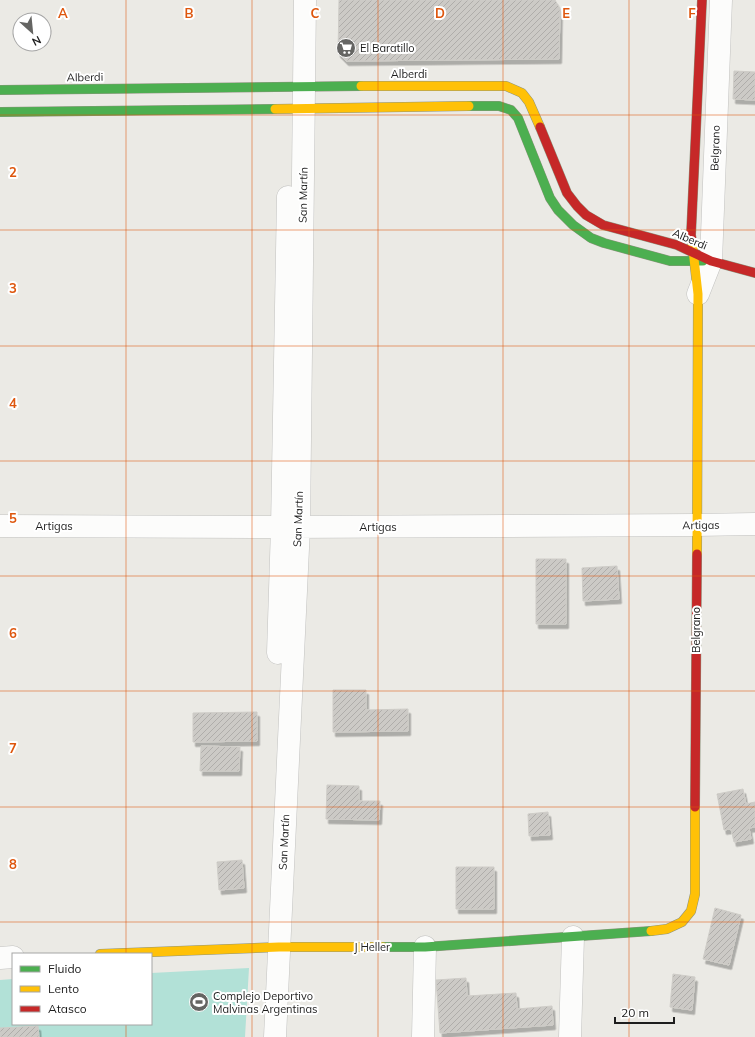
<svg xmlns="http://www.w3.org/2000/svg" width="755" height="1037" font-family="Mulish,sans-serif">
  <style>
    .pitch { fill: #b2e1d7 }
    .building { fill: url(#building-hatch); stroke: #ceccc7; filter: url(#shadow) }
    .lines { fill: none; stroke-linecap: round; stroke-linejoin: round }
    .street-casing { stroke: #c2c2c0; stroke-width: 23 }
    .fast-casing { stroke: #8e947e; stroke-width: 10 }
    .slow-casing { stroke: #8e947e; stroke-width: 10 }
    .jam-casing { stroke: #8e947e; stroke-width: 10 }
    .street { stroke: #fcfcfb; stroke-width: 22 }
    .fast { stroke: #4caf50; stroke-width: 9 }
    .slow { stroke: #ffc107; stroke-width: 9 }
    .jam { stroke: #c62828; stroke-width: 9 }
    .grid { fill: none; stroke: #de560d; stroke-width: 1; stroke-opacity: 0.55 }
    .labels { text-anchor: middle; stroke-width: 4; stroke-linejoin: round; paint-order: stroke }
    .poi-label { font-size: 11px; fill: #1d1d1d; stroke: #fff; text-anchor: start }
    .street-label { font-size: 11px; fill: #1d1d1d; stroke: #fff }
    .grid-label { font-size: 13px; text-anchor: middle; font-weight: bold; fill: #de560d; stroke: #fff; stroke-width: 4; stroke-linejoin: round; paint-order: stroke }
  </style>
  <defs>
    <pattern id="building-hatch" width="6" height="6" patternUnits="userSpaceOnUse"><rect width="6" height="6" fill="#cccac6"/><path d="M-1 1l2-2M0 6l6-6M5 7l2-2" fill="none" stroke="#afadaa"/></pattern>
    <filter id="shadow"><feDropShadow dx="2.5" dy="4.5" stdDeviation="0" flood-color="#0004"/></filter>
  </defs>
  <rect width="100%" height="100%" fill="#ebeae5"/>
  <path class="pitch" d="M249,968L245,1037H0V980L13,979V1024H151V973Z"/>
  <path class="building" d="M339,0H555L560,9L559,59L346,61L338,53Z
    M734,71L755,72V100L733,99Z
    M536,559H566V624H536Z
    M617,566L619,599L583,601L582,568Z
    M333,690H366V710L408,709V731L333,732Z
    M257,712V741L193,742V713Z
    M201,746L240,747L239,771H200Z
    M327,785L359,786V801H380L379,820L326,819Z
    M743,789L746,804L755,802V827L749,828L751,839L734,842L731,829L724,830L717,794Z
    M548,812L550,835L529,836L528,814Z
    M242,860L244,888L219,890L217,862Z
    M456,867H494V909H456Z
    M715,908L741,915L729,965L703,959Z
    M673,974L695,977L692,1010L670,1007Z
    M466,978L467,996L516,993L517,1009L552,1006L553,1025L440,1033L436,980Z
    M38,1026L39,1037H0V1028Z"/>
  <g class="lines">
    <g class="street-casing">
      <path id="street" d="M698,294L711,261L721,0
        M0,526L282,527L696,525L755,524
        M278,653L282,527L288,197
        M0,958L13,957
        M275,1037L299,527L305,0
        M423,1037L425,947
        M570,1037L573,937"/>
    </g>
    <g class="fast-casing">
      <path id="fast" d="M0,90L361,86
        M469,106H499L511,110L518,118L550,198L558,210L573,225L591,238L604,243L670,261H703
        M0,112L275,109
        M383,947H425L651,931"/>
    </g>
    <g class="slow-casing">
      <path id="slow" d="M361,86H506L522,93L529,102L540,127
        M275,109L469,106
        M692,241L698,294L697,554
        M651,931L667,929L682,922L691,911L695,894V807
        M100,954L279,947H383"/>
    </g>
    <g class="jam-casing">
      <path id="jam" d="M540,127L567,193L577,206L586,215L603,225L677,245L711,261L755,273
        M692,241L691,235L702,0
        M695,807L697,554"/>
    </g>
    <use href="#street" class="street"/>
    <use href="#fast" class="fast"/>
    <use href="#slow" class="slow"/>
    <use href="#jam" class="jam"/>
  </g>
  <path class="grid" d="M126,0V954M252,0V1037M378,0V1037M503,0V1037M629,0V1037M0,115H755M0,230H755M0,346H755M0,461H755M0,576H755M0,691H755M0,807H755M0,922H755M126,1024V1037"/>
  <defs>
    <g id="supermarket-disc" transform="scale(1)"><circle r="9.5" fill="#656563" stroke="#fff"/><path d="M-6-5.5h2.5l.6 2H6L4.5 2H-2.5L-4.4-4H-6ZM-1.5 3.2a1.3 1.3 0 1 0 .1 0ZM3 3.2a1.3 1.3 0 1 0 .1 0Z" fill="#fff"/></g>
    <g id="stadium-disc" transform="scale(1)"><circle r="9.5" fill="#656563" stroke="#fff"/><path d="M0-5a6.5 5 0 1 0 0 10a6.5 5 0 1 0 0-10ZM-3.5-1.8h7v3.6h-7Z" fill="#fff"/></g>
  </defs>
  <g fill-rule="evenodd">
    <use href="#supermarket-disc" x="346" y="48"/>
    <use href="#stadium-disc" x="199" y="1002"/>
  </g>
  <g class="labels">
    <g class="poi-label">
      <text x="360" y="52">El Baratillo</text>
      <text x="213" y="1000">Complejo Deportivo<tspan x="213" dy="13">Malvinas Argentinas</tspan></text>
    </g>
    <g class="street-label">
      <text x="409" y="78">Alberdi</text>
      <text transform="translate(85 77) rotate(-1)" y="4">Alberdi</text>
      <text transform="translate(715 148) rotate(-88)" y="4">Belgrano</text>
      <text transform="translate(303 195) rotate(-89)" y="4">San Martín</text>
      <text transform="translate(690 239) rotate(23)" y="4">Alberdi</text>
      <text transform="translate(298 519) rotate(-88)" y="4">San Martín</text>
      <text transform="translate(701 525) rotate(-1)" y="4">Artigas</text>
      <text x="54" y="530">Artigas</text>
      <text x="378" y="531">Artigas</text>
      <text transform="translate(696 630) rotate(-90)" y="4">Belgrano</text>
      <text transform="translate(284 842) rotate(-87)" y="4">San Martín</text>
      <text x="372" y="951">J Heller</text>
    </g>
  </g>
  <g class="grid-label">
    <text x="63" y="18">A</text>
    <text x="189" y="18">B</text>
    <text x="315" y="18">C</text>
    <text x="440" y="18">D</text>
    <text x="566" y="18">E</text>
    <text x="692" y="18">F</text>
    <text x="13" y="177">2</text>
    <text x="13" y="293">3</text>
    <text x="13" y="408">4</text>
    <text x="13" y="523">5</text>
    <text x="13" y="638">6</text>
    <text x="13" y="753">7</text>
    <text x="13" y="869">8</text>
  </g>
  <rect x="12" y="953" width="140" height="72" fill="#ffffff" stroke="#a5a5a5"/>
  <rect x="20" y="966" width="20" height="6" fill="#4caf50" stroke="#a5a5a5"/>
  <text x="48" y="973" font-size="12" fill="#1d1d1d">Fluido</text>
  <rect x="20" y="986" width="20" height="6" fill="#ffc107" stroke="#a5a5a5"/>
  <text x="48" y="993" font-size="12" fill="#1d1d1d">Lento</text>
  <rect x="20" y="1006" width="20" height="6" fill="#c62828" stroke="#a5a5a5"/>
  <text x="48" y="1013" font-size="12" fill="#1d1d1d">Atasco</text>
  <g transform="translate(32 32) rotate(153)"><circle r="19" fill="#ffffff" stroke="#a5a5a5"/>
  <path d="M0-3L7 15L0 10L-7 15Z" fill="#656563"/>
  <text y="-6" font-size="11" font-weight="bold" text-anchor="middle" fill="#1d1d1d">N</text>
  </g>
  <path d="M615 1017v6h59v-6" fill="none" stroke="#1d1d1d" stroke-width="2"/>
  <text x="621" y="1017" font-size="12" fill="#1d1d1d" stroke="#ffffff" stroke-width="3" paint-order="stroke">20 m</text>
</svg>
